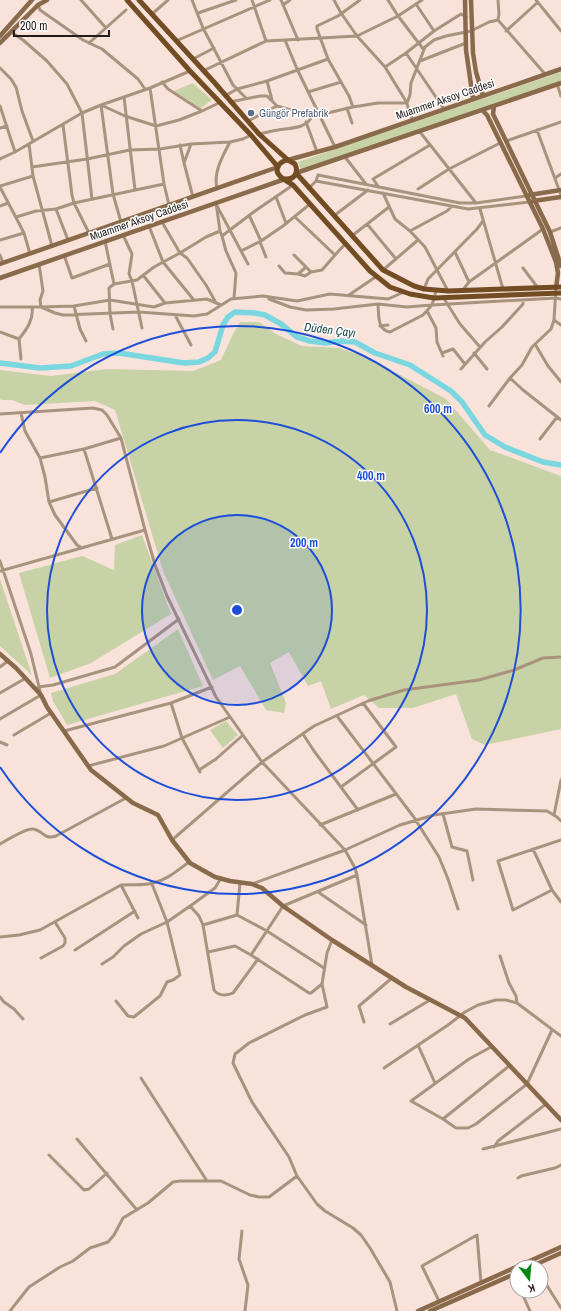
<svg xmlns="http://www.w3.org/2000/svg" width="561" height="1311" font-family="'Archivo Narrow',sans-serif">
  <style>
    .green { fill: #c7d3a6 }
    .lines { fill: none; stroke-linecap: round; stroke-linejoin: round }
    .river { stroke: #7ad7df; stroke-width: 5.5 }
    .street { stroke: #a9937e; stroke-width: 3 }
    .secondary { stroke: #896a4a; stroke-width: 4.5 }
    .primary { stroke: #724d24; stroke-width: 5 }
    .ring { fill: none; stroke: #1d4ed8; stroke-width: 2 }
    .service-dot { fill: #5c6f8a; stroke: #fff; stroke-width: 1.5 }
    .labels { text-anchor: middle; stroke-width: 3; stroke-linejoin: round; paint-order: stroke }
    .street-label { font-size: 11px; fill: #231b18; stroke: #fff }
    .service-label { font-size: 11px; fill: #4e5e75; stroke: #fff; text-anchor: start }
    .water-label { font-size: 12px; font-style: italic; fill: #1d484b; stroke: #fff }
    .centre { fill: #1d4ed8; stroke: #fff; stroke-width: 2 }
    .ring-label { font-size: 12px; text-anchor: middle; font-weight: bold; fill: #1d4ed8; stroke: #fff; stroke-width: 3; stroke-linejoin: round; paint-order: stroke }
  </style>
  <rect width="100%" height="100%" fill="#f9e2d9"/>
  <path class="green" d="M561,72V81L301,170L298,162Z
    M193,83L212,100L201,108L174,91Z
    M240,322H259L276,334L302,346L339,348L366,357L446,399L490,450L561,476V729L485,745L472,739L456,694L413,708H379L364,695L331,709L321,681L308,686L289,652L270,663L286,703L284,713L266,710L240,666L213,680L163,571L115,410L95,401L25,405L12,400H2L0,399V370L51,376L107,369L193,371L221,360L233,334Z
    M142,535L171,614L91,663L50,678L19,573L82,556L114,570L115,545Z
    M0,579L32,675L0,646Z
    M178,629L203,686L67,725L53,701L51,693L115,674Z
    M226,721L238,735L223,748L210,730Z"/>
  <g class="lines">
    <path class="river" d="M0,363L40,368L71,366L103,354L119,353L184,363L199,362L208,358L215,352L223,325L228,317L235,312L255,313L265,315L281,324L297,337L310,341L325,343L341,341L355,342L375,353L410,365L451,391L462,402L485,435L505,447L543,462L561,465"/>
    <path class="street" d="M81,0L106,28
      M192,0L203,28L233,85L246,98
      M281,0L298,40
      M388,0L398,16L424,50
      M498,0L499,14L498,20
      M536,0L561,31
      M416,4L434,31
      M38,5L40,10L83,40L102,49L138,79L145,89
      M283,5L290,0
      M198,13L236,0
      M152,14L168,0
      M506,31L538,2
      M11,32L23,40L47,61L67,84L82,113L92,199
      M285,40L297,69L335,147
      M176,41L270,0
      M266,41L357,36L398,16L422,0
      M89,43L126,10
      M406,53L434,31L461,14L466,17
      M193,59L214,48
      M420,61L466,43
      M385,67L406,53L444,109
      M0,68L11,79L16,87L22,111L33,141
      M203,71L266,41L252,0
      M267,81L272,100
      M162,82L168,89L202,111
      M557,84L561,96
      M150,88L164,184L169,205
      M308,92L341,82
      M225,96L237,89L267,81L328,59
      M124,97L135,190
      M230,102L260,96H267L277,106L312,116L319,115L353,107L378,103H407L385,67L357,36L341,13L334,0
      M0,106L15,152
      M353,107L349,96L328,59L317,29V26L338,16L360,0
      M347,108L352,123
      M413,120L409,112L407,103L410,95L411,83L425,47L434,40L446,36L471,31L489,22L498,20L545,74
      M248,121L277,106
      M306,122L317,152
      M63,125L72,195L74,203L89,233
      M0,128L7,126
      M537,130L561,195
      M420,132L476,203
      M259,134C265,133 271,131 278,130C289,128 307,129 312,116
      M506,141L561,122
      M29,144L33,176L52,246
      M191,144L184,163L193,197
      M180,145L184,163
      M345,157L366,184
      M0,159L15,152L82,113L101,105L125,116L156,126L179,120L202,111L221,102
      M32,167L87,159L130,150L160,149L191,144L230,142L243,139L251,135
      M555,178L561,174
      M316,181L468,209L529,202
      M0,186L33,176
      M378,186L373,179L430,145
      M0,187L24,233L30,254
      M310,187L316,181L318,175L460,203H476L526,196
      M217,188C213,173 223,155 230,142
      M418,189L449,169L500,143
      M383,193L395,219L410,231L425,247L448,291
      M276,197L286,223
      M216,203L220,231L222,236L255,211L293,185
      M0,206L8,203
      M217,206L248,264
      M56,209L68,240
      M480,209L503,289
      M249,215L261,241L283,226L310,204
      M335,215L368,190
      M16,217L36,211L56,209L74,203L164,184
      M295,217L335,255L346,243
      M121,222L113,194L101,105L150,88L190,71
      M162,222L180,253L187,258L206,285L215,301
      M367,224L396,259
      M149,226L163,262L193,299
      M410,231L447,211L451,207
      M550,232L561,228
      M123,235L132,254L129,274L132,281L142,328
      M353,235L389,207
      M222,236L226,251L236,273L234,298
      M0,240L24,233
      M105,241L114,284
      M260,242L266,257
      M241,251L261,241
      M455,252L469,282
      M0,255L3,263
      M64,255L72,278L110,264
      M294,255L311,272L322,270L335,255
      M39,264L43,291L40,300L41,307L55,313L63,315L139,312L194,316L207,314L231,299L263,296L297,301L330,294L388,299L404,292
      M279,266L285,273L298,274L305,276L311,272
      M523,268L538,288
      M383,270L418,240
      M298,274L306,267
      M143,275L165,303
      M556,288L554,320L561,325
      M424,289L428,279L477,229L483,221
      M462,291L469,282L543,229
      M349,295L377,276
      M443,297L460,324L480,347
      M269,299L290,307L306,310L334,309L378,304L407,307L432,305L436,291
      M378,304C379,315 377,330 390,332L423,315L432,305L556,298L561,299
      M74,306L80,329L86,341
      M0,307H41L74,306L110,300L154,307L165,303L207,299L221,305
      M427,311L436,328L437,342L443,356
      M175,315L191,345
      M380,326L388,325
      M113,329L110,314L109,288L114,284L137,280L154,267L180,253L206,237L220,231
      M0,332L19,339C26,330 34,320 32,307
      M19,339L21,359
      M535,344L548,366L561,382
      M442,353L453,349L465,364
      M474,353L487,369
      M461,369L485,342L502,327L523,304V300
      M510,378L522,365L532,347L551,329L554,320
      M489,406L510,378L523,390L561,420
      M21,413L25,431L40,458L45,477L49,502L55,515L77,545L82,548
      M0,414L93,408L102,410L107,415L121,438L145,530L155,565L167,596L216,697L262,762L172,840
      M540,439L557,417
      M84,449L112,539
      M40,458L84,449L121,438
      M49,502L97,488
      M0,561L31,654L41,695L0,719
      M0,571L145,530
      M0,667L8,661
      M38,687L53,685L115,667L179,619
      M0,693L26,678
      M171,703L182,738L200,772
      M337,716L413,816L439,857L448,879L458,909
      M64,731L171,703L212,687
      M303,734L314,751L358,810
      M14,735L51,713
      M0,742L7,745
      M88,766L164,746L230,717
      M199,770L216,759L243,735
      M341,787L396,747L363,703
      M443,814L452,847L467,851L473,880
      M554,815L561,780
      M320,825L396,794
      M0,844C7,840 26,828 33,829C43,830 43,840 56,836L126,798
      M533,849L552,890L561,902
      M240,883L237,915L267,931L324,968
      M252,884L345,850L400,825L434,815L476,809L547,811L557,817L561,821
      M121,885L138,918
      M552,890L513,910L498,861L561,840
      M318,892L366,925
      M190,906L199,916L203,925L214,990C218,996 227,996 233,993L258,959
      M203,925L237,915
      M0,937L19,935L40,930L121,885C132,884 143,886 153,883C167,880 178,870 189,862
      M75,950L135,911
      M208,952L235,946L251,955
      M500,956L509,983L516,996L517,1003
      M41,958L63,946L65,943V938L55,922
      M102,964L113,957L124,946L141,934L167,922L193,904L215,888L221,878
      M372,965L357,875L355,868L345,850L262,762L314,726L368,701L404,690L479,680L514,670L543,658L561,657
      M322,984L311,993H309L251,955L283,906L357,875
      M0,997L4,1002L14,1009L23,1019
      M116,1001L128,1016L134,1017L160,996L167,982L173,980L180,975L167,922L152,884
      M364,1022L359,1006L392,978
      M390,1024L430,1000
      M418,1045L435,1083
      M491,1047L469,1059L411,1101L443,1119L456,1128H468L476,1124L527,1084L552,1030
      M384,1068L448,1025L465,1012L478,1005L496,1000H506L517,1003L561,1036
      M141,1078L207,1181
      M443,1119L509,1066
      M77,1139L137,1210
      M494,1147L498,1141L546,1104
      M483,1149L561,1129
      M49,1155L84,1190L89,1189L107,1173
      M297,1176L289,1157L252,1102L233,1063L235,1054L249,1043L305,1015L327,1007L322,984L327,953L332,940
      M518,1178L521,1176L555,1168L561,1165
      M242,1231L239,1259L248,1285L245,1311
      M513,1274L517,1283
      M541,1276L561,1308
      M521,1291L530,1311
      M439,1301L422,1266L477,1235L481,1283
      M10,1311L29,1287L60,1267L73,1261L90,1248L108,1242L114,1235L123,1218L148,1203L173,1182L180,1181H221L250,1195L259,1197H269L297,1176L317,1204L325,1211L353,1228L361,1235L370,1248L390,1282L397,1311"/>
    <path class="secondary" d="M465,0L466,50L473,99
      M471,0L473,53L476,72L483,96
      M0,36L32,0
      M0,43L38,5L47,0
      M494,106L493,114L550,232L561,266
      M482,110L487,115L543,229L556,262L558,273L556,288
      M288,160L335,147L561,69
      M296,173L561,83
      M529,195L561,190
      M533,201L561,197
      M0,264L278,167
      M0,278L285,179
      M0,654L16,668L41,695L47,707L91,770L133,803L158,815L172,840L190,863L215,877L230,881L252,884L262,888L283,906L332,940L406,987L465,1018L561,1120
      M530,1267L561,1253
      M418,1311L561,1247
      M430,1311L517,1273"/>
    <path class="primary" d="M127,0L190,71L251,135L278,167
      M139,0L214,82L259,134L288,160L295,164C299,173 294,180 285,179
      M288,160C280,161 273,169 280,176C283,180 289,182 293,185L370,271L390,287L410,294L434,298L561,293
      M296,173L383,270L414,286L424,289L448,291L561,287"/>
  </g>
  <circle cx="237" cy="610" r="95" fill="#1d4ed8" fill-opacity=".12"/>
  <g class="ring">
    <circle cx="237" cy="610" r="95"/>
    <circle cx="237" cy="610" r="190"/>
    <path d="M0 453A284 284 0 1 1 0 767"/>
  </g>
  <circle class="service-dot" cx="251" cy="113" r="4"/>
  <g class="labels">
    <g class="street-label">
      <text transform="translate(445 99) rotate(-19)" y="4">Muammer Aksoy Caddesi</text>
      <text transform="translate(139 220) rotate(-19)" y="4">Muammer Aksoy Caddesi</text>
    </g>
    <g class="service-label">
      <text x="259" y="117">Güngör Prefabrik</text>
    </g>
    <g class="water-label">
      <text transform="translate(330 330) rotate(7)" y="4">Düden Çayı</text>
    </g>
  </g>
  <circle cx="237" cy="610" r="6" class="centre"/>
  <g class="ring-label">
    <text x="438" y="413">600 m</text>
    <text x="371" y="480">400 m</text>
    <text x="304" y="547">200 m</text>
  </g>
  <g transform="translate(529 1279) rotate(164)"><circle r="19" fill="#ffffff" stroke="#a7a4a3"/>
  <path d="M0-3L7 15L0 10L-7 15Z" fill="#00870f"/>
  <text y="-6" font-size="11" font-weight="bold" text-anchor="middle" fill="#231b18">K</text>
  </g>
  <path d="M14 30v6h95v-6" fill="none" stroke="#231b18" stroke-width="2"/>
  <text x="20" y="30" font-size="12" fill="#231b18" stroke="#ffffff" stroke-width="3" paint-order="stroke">200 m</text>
</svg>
